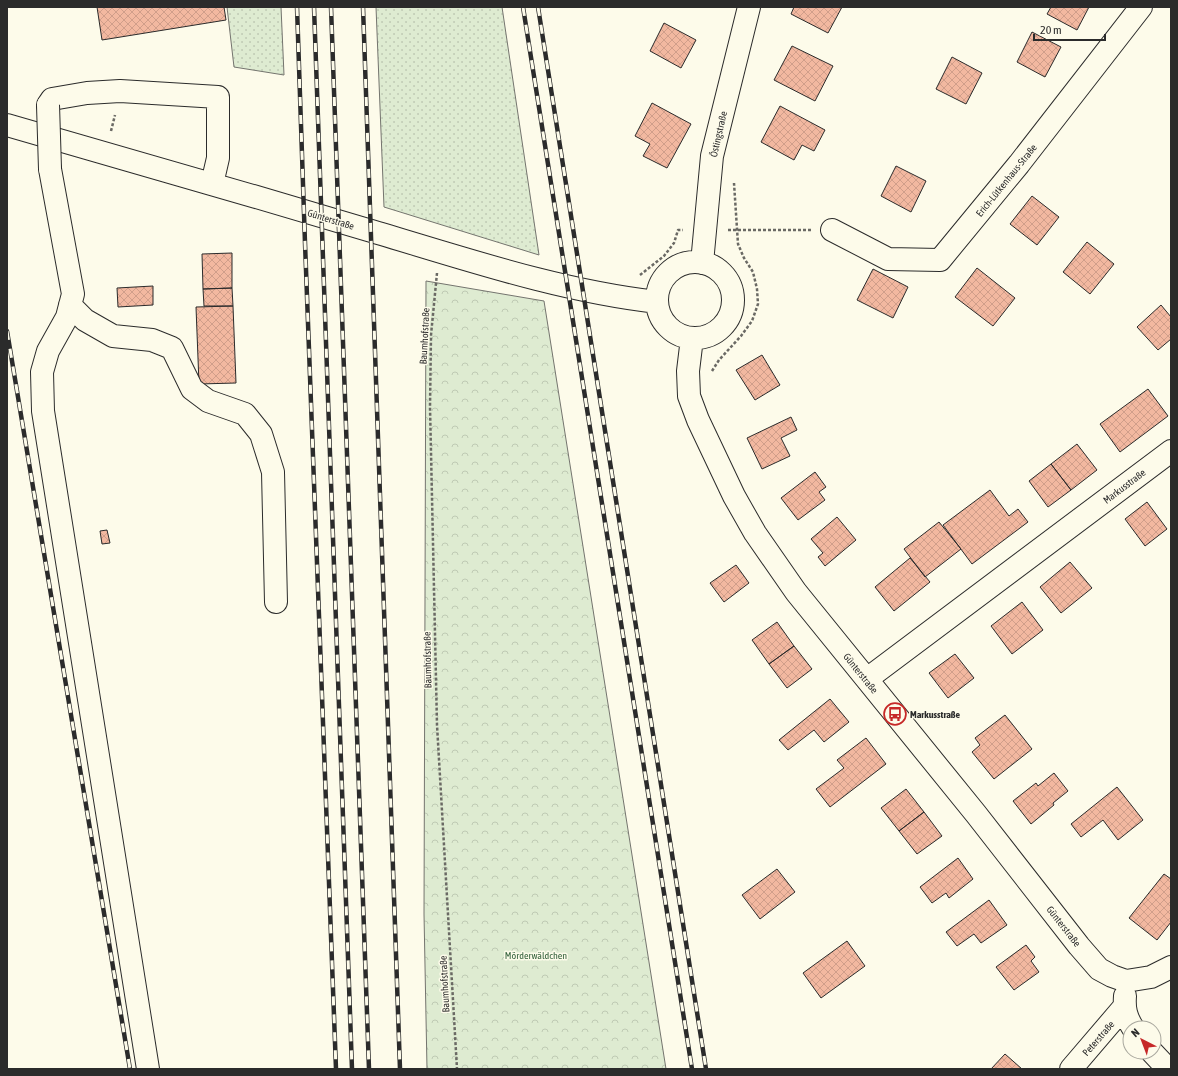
<svg xmlns="http://www.w3.org/2000/svg" width="1178" height="1076" font-family="'Asap Condensed',sans-serif">
  <style>
    .grass { fill: url(#grass-dots); stroke: #74746e }
    .forest { fill: url(#forest-crowns); stroke: #74746e }
    .building { fill: url(#building-cross-hatch); stroke: #2b2b2b }
    .lines { fill: none; stroke-linecap: round; stroke-linejoin: round }
    .minor-casing { stroke: #2b2b2b; stroke-width: 24 }
    .path { stroke: #6a6964; stroke-width: 2.5; stroke-dasharray: 3 2; stroke-linecap: butt }
    .minor { stroke: #fdfbea; stroke-width: 22 }
    .rail-casing { stroke: #2b2b2b; stroke-width: 4.5 }
    .rail { stroke: #fdfbea; stroke-width: 3; stroke-dasharray: 9; stroke-linecap: butt }
    .minor-bridge-casing { stroke: #2b2b2b; stroke-width: 24; stroke-linecap: butt }
    .minor-bridge { stroke: #fdfbea; stroke-width: 22 }
    .labels { text-anchor: middle; stroke-width: 3; stroke-linejoin: round; paint-order: stroke }
    .street-label { font-size: 10px; fill: #2b2b2b; stroke: #fdfbea }
    .poi-label { font-size: 10px; font-weight: bold; fill: #2b2b2b; stroke: #fdfbea; text-anchor: start }
    .park-label { font-size: 10px; fill: #34623c; stroke: #fdfbea }
  </style>
  <defs>
    <pattern id="grass-dots" width="8" height="8" patternUnits="userSpaceOnUse"><rect width="8" height="8" fill="#deebd1"/><path d="M2 2h.1M6 6h.1" fill="none" stroke="#bfcab4" stroke-width="1.8" stroke-linecap="round"/></pattern>
    <pattern id="forest-crowns" width="20" height="18" patternUnits="userSpaceOnUse"><rect width="20" height="18" fill="#deebd1"/><path d="M2 6a3 3 0 1 1 6 0M12 15a3 3 0 1 1 6 0" fill="none" stroke="#bfcab4"/></pattern>
    <pattern id="building-cross-hatch" width="8" height="8" patternUnits="userSpaceOnUse"><rect width="8" height="8" fill="#f2b8a0"/><path d="M0 0l8 8M0 8l8-8" fill="none" stroke="#d09e8a"/></pattern>
  </defs>
  <rect width="100%" height="100%" fill="#fdfbea"/>
  <path class="grass" d="M227,7H281L284,75L234,67Z
    M376,7H502L539,255L384,207Z"/>
  <path class="forest" d="M426,281L544,301L666,1069H427L424,914Z"/>
  <path class="building" d="M97,7H224L226,20L102,40Z
    M794,7H842L828,33L791,14Z
    M1051,7H1089L1077,30L1047,14Z
    M664,23L696,40L681,68L650,51Z
    M1032,32L1061,47L1045,77L1017,62Z
    M792,46L833,66L815,101L774,80Z
    M952,57L982,73L966,104L936,89Z
    M652,103L691,124L667,168L643,156L650,144L635,136Z
    M780,106L825,130L814,151L802,145L794,160L761,142Z
    M896,166L926,181L911,212L881,196Z
    M1032,196L1059,217L1037,245L1010,224Z
    M1087,242L1114,264L1090,294L1063,272Z
    M232,253V288L203,289L202,254Z
    M977,268L1015,298L993,326L955,297Z
    M873,269L908,287L893,318L857,300Z
    M153,286V305L118,307L117,288Z
    M232,288L233,306H204L203,289Z
    M1161,305L1171,317V339L1158,350L1137,327Z
    M233,306L236,383L199,384L196,307Z
    M762,355L780,385L755,400L736,370Z
    M1148,389L1168,416L1120,452L1100,424Z
    M791,417L797,430L781,438L790,456L762,469L747,438Z
    M1077,444L1097,470L1071,490L1051,464Z
    M1051,464L1071,490L1048,507L1029,481Z
    M815,472L826,487L819,492L825,500L798,520L781,498Z
    M990,490L1009,516L1018,509L1028,522L972,564L943,525Z
    M1147,502L1167,529L1145,546L1125,519Z
    M837,517L856,540L825,566L818,557L823,553L811,539Z
    M939,522L961,549L925,577L904,549Z
    M107,530L110,543L102,544L100,531Z
    M910,558L930,582L894,611L875,587Z
    M1070,562L1092,588L1061,613L1040,587Z
    M736,565L749,583L724,602L710,583Z
    M1022,602L1043,630L1012,654L991,626Z
    M777,622L794,646L769,664L752,640Z
    M794,646L812,669L787,688L769,664Z
    M955,654L974,678L948,698L929,673Z
    M830,699L849,722L824,742L814,730L788,750L779,740Z
    M1005,715L1032,749L994,779L972,752L980,745L975,738Z
    M866,738L886,764L830,807L816,789L844,768L837,760Z
    M1054,773L1068,791L1053,803L1054,805L1031,824L1013,801L1036,783L1038,786Z
    M1117,787L1143,820L1118,840L1103,820L1081,837L1071,824Z
    M906,789L924,812L899,831L881,808Z
    M924,812L942,836L917,854L899,831Z
    M958,858L973,879L949,898L946,893L932,903L920,887Z
    M777,869L795,892L760,919L742,895Z
    M1164,874L1171,879V922L1157,940L1129,918Z
    M989,900L1007,925L981,943L974,934L957,946L946,932Z
    M847,941L865,966L821,998L803,973Z
    M1026,945L1035,957L1031,961L1039,972L1014,990L996,967Z
    M1005,1054L1022,1069H991Z"/>
  <g class="lines">
    <g class="minor-casing">
      <path id="minor" d="M48,105L52,99L87,93L120,91L218,97V158L212,184
        M7,125C128,160 248,194 368,230C463,258 559,291 657,302
        M50,169L73,294L67,317L48,351L42,372L43,411L148,1069
        M832,230L888,259L940,260L1019,164L1141,7
        M657 300a38 38 0 1 1 76 0a38 38 0 1 1-76 0Z
        M702,263L712,156L749,7
        M70,305L85,320L113,336L152,340L172,348L192,389L208,401L245,414L261,434L273,472L276,602
        M692,338L688,371L689,396L698,420L734,496L755,533L796,592L976,814L1079,946L1099,969L1112,976L1126,981L1151,977L1171,967
        M867,679L1171,451
        M1125,996C1124,1009 1126,1017 1133,1028
        M1152,1052L1168,1069
        M1071,1069L1124,1007"/>
    </g>
    <path class="path" d="M111,131L115,115
      M728,230H811
      M437,273L431,335L430,407L437,725L457,1069
      M640,275L664,256L674,243L678,230H683
      M712,371L719,360L741,336L752,321L758,304L757,289L753,272L744,258L738,244L734,183"/>
    <use href="#minor" class="minor"/>
    <g class="rail-casing">
      <path id="rail" d="M297,7L305,243L336,1069
        M314,7L352,1069
        M331,7L369,1069
        M363,7L400,1069
        M523,7L692,1069
        M538,7L706,1069
        M7,331L130,1069"/>
    </g>
    <use href="#rail" class="rail"/>
    <g class="minor-bridge-casing">
      <path id="minor-bridge" d="M48,105L50,169"/>
    </g>
    <use href="#minor-bridge" class="minor-bridge"/>
  </g>
  <defs>
    <g id="bus-ring" transform="scale(1.15)"><circle r="9.5" fill="#fdfbea" stroke="#c62828" stroke-width="1.5"/><path d="M-5-6H5V4H4V6H2V4H-2V6H-4V4H-5ZM-3.5-4V0h7V-4ZM-3.5 1.2v1.5H-2V1.2ZM2 1.2v1.5H3.5V1.2Z" fill="#c62828"/></g>
  </defs>
  <g fill-rule="evenodd">
    <use href="#bus-ring" x="895" y="714"/>
  </g>
  <g class="labels">
    <g class="street-label">
      <text transform="translate(718 134) rotate(-77)" y="4">Östingstraße</text>
      <text transform="translate(1006 180) rotate(-51)" y="4">Erich-Lütkenhaus-Straße</text>
      <text transform="translate(331 219) rotate(17)" y="4">Günterstraße</text>
      <text transform="translate(424 336) rotate(-87)" y="4">Baumhofstraße</text>
      <text transform="translate(1124 486) rotate(-37)" y="4">Markusstraße</text>
      <text transform="translate(427 660) rotate(-91)" y="4">Baumhofstraße</text>
      <text transform="translate(861 673) rotate(51)" y="4">Günterstraße</text>
      <text transform="translate(1064 926) rotate(52)" y="4">Günterstraße</text>
      <text transform="translate(444 984) rotate(-93)" y="4">Baumhofstraße</text>
      <text transform="translate(1098 1038) rotate(-49)" y="4">Peterstraße</text>
    </g>
    <g class="poi-label">
      <text x="910" y="718">Markusstraße</text>
    </g>
    <g class="park-label">
      <text x="536" y="959">Mörderwäldchen</text>
    </g>
  </g>
  <rect width="1178" height="1076" fill="none" stroke="#2b2b2b" stroke-width="16"/>
  <g transform="translate(1142 1040) rotate(318)"><circle r="19" fill="#fdfbea" stroke="#a9a89e"/>
  <path d="M0-3L7 15L0 10L-7 15Z" fill="#c62828"/>
  <text y="-6" font-size="11" font-weight="bold" text-anchor="middle" fill="#2b2b2b">N</text>
  </g>
  <path d="M1034 34v6h71v-6" fill="none" stroke="#2b2b2b" stroke-width="2"/>
  <text x="1040" y="34" font-size="12" fill="#2b2b2b" stroke="#fdfbea" stroke-width="3" paint-order="stroke">20 m</text>
</svg>
